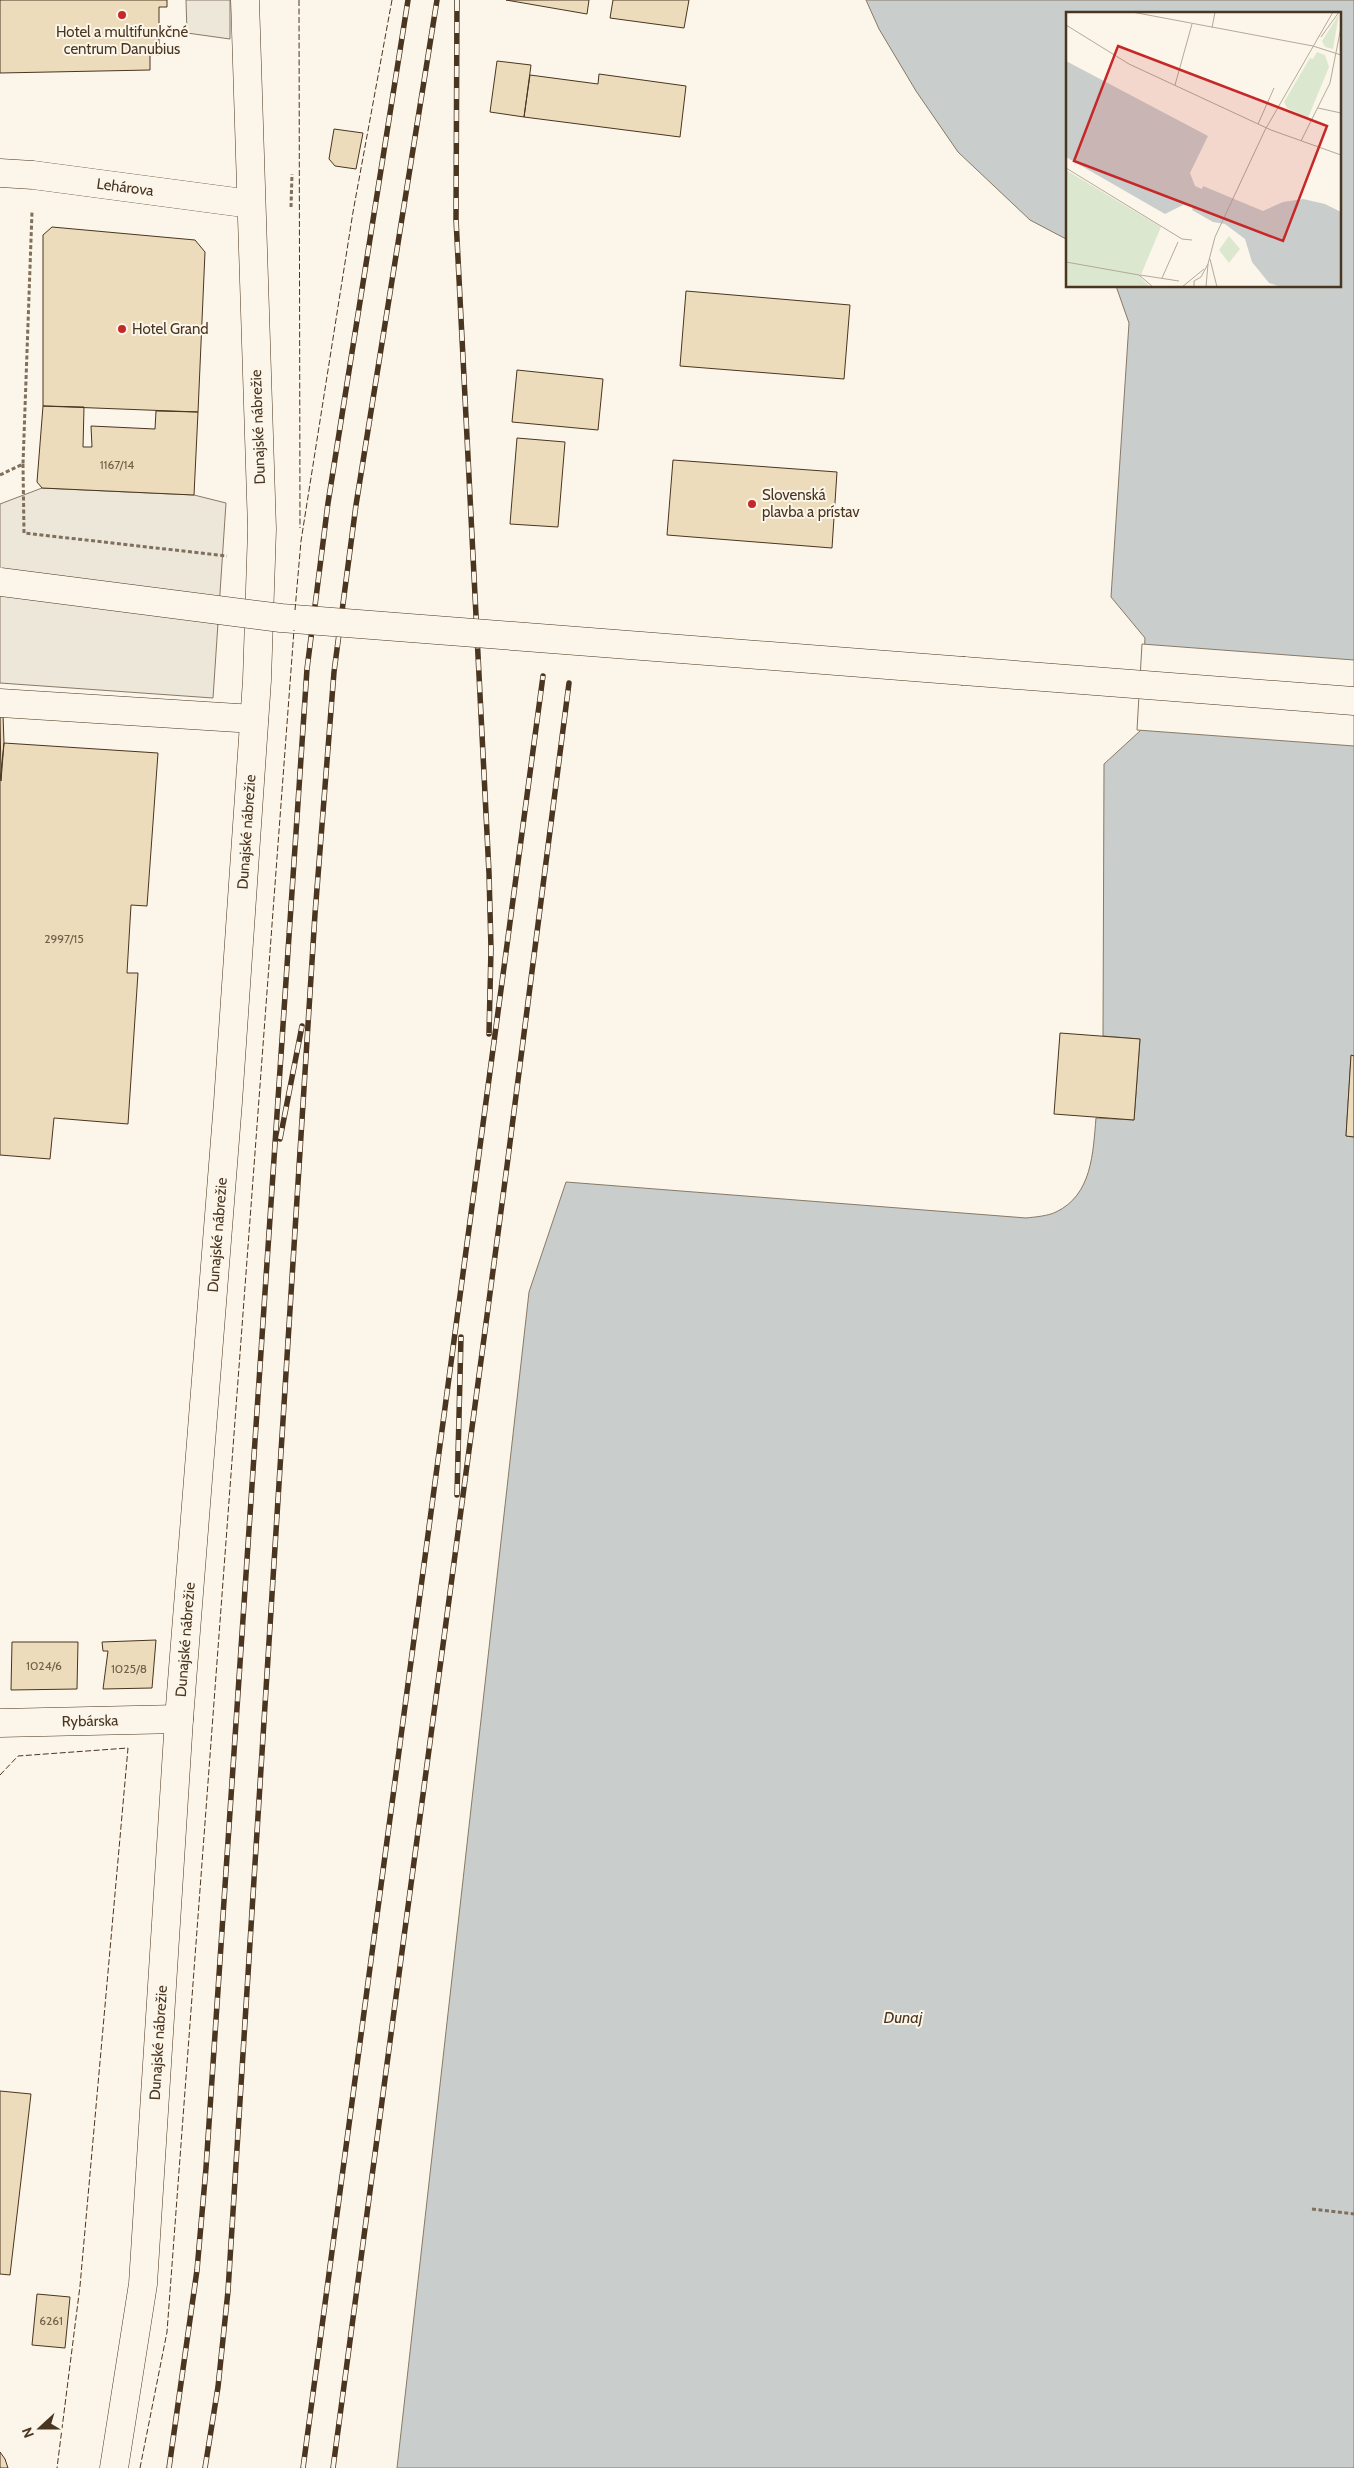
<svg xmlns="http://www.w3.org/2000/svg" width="1354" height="2468" font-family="Cabin,sans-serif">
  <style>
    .parking { fill: #ede7d9; stroke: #887966 }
    .water { fill: #c9cecd; stroke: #887966 }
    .pier { fill: #fbf6e9; stroke: #887966 }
    .building { fill: #ecdcbc; stroke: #4a3520 }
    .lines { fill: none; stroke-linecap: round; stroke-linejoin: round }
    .minor-casing { stroke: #4a3520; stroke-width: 29 }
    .major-casing { stroke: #4a3520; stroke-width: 29 }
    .path { stroke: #7f6f5c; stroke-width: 3; stroke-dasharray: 4 2.5; stroke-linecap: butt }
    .minor { stroke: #fbf6e9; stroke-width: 28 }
    .major { stroke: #fbf6e9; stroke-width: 28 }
    .rail-casing { stroke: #4a3520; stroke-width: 5.5 }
    .rail { stroke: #fbf6e9; stroke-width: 4; stroke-dasharray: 11; stroke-linecap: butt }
    .major-bridge-casing { stroke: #4a3520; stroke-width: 29; stroke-linecap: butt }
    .major-bridge { stroke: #fbf6e9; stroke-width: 28 }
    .fence { stroke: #4a3520; stroke-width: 1; stroke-dasharray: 6 2.5; stroke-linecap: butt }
    .poi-dot { fill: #c62828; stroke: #fbf6e9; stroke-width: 2 }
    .labels { text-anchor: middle; stroke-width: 4; stroke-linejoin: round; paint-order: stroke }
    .number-label { font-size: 12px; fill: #725f47 }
    .poi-label { font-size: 15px; fill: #4a3520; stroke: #fbf6e9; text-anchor: start }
    .street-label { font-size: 15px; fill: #4a3520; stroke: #fbf6e9 }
    .water-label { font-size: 16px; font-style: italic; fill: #4a3520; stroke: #fbf6e9 }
    .inset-road { fill: none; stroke: #b4a999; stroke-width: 1 }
    .view { fill: #c62828; fill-opacity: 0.15; stroke: #c62828; stroke-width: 2.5 }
    .inset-edge { fill: none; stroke: #4a3520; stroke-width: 2.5 }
  </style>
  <rect width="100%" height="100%" fill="#fbf6e9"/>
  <path class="parking" d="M186,0H230V39L187,33Z
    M42,488L194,495L226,503L213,698L0,683V504Z"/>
  <path class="water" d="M866,0H1354V1056H1351L1346,1136L1354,1137V2468H397L529,1292L566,1182L1026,1218C1035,1217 1048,1216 1056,1212C1092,1195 1093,1153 1096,1118L1134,1120L1140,1039L1103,1036L1104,764L1140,731L1145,638L1111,597L1129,323L1116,286H1340V14H1068V240L1030,220L958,152L916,91L879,29Z"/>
  <path class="pier" d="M1142,644L1354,660V746L1137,730Z"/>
  <path class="building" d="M0,0H167V7H159V55H150V70L0,73Z
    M506,0H589L587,14Z
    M613,0H689L684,28L610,18Z
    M497,61L531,65L524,117L490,112Z
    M599,74L686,86L680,137L524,117L530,75L598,84Z
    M334,129L363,133L356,169L335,166L329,159Z
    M52,227L195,240L205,252L198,412L43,406V235Z
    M686,291L850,305L844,379L680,366Z
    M517,370L603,379L598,430L512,422Z
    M43,406L84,407L83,447H92L91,426L155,429L156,411L198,412L194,495L42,488L37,482Z
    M517,438L565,442L558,527L510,524Z
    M673,460L837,472L832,548L667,535Z
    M0,714L3,715L4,743L1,781Z
    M4,743L158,753L147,906L131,905L127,973H138L128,1124L54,1118L50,1159L0,1155V781Z
    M1060,1033L1140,1039L1134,1120L1054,1114Z
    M1351,1055L1354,1056V1137L1346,1136Z
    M156,1640L152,1688L103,1689L108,1651H103L102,1642Z
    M12,1642H78L77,1689L11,1690Z
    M0,2091L31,2094L10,2275L0,2274Z
    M37,2294L70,2297L65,2348L32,2345Z
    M0,2452L5,2459L8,2468H0Z"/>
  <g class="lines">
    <g class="minor-casing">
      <g id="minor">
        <path id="s1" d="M0,173L33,175L251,204"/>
        <path d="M0,703L254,719"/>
        <path id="s2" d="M0,1723L179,1719"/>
        <path id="s3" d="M114,2468L143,2284L179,1719L228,1102L257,680L262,529L245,0"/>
      </g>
    </g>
    <g class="major-casing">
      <path id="major" d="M964,671L1354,701"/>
    </g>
    <path class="path" d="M291,207L292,174
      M23,464L24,533L227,556
      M0,475L23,464L32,212
      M1312,2209L1354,2214"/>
    <use href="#minor" class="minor"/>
    <use href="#major" class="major"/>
    <g class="rail-casing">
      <path id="rail" d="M457,0L456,219L489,873L491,949L489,1034
        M280,1139L302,1026
        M457,1495L461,1337
        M169,2468L197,2270L206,2168L307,669L328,503L408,0
        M205,2468L218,2387L228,2291L315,914L334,672L356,505L437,0
        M303,2468L543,676
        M333,2468L507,1166L569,683"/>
    </g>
    <use href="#rail" class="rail"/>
    <g class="major-bridge-casing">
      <path id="major-bridge" d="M0,582L281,618L964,671"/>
    </g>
    <use href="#major-bridge" class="major-bridge"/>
    <path class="fence" d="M299,0L300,528
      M295,610L301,541L353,212L392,0
      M0,1775L18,1756L128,1748L80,2286L57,2468
      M140,2468L167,2332L294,630"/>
  </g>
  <g class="poi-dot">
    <circle cx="122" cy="15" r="5"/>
    <circle cx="122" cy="329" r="5"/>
    <circle cx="752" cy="504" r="5"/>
  </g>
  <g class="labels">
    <g class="number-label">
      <text x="117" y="469">1167/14</text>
      <text x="64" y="943">2997/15</text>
      <text x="44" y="1670">1024/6</text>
      <text x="129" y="1673">1025/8</text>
      <text x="51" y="2325">6261</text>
    </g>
    <g class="poi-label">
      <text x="122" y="37" text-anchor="middle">Hotel a multifunkčné<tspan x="122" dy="17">centrum Danubius</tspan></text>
      <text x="132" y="334">Hotel Grand</text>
      <text x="762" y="500">Slovenská<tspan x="762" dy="17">plavba a prístav</tspan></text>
    </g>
    <g class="street-label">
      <text dy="5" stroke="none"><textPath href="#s1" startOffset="126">Lehárova</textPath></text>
      <text transform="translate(258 427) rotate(-92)" y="5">Dunajské nábrežie</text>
      <text dy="5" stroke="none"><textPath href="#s3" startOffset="1642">Dunajské nábrežie</textPath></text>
      <text dy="5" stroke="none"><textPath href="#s3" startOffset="1238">Dunajské nábrežie</textPath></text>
      <text dy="5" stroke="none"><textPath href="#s3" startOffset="832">Dunajské nábrežie</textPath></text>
      <text dy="5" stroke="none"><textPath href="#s2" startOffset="90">Rybárska</textPath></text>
      <text dy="5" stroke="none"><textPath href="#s3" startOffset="428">Dunajské nábrežie</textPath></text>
    </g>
    <g class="water-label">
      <text x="903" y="2023">Dunaj</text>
    </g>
  </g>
  <g transform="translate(1066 12)">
    <rect width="275" height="275" fill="#fbf6e9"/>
    <path d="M273,2L267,37L259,35L256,29ZM251,40L259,43L263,55L242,106L221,96L218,90L244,46L247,47ZM0,158L95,215L74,265L84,275H0ZM163,224L174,237L163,251L153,238Z" fill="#dce7d0"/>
    <path d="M0,49L142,124L124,161L129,174L136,177L137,174L197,199L217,190L237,187L259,192L275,200V275H215L203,271L186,250L179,227L159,212L147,210L126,198L127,194L121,191L99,202L0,145Z" fill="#c9cecd"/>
    <path class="inset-road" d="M66,0L247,34L275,43M0,13L63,52L205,118L275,143M146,16L149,0M255,25L273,0M115,58L158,74M109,73L126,12M252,96L275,101M192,112L208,76M235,129L264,71L275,15M0,156L116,227L126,228M144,247L151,275M0,250L73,263L87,275M74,263L113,269M96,266L112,230M116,275L138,257M128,275V269L135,265L142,252L149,225L199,118L267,0M140,275L142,252"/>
    <path class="view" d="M52,34L261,114L217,229L8,149Z"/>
    <rect width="275" height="275" class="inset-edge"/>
  </g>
  <g transform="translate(40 2428) rotate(249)" stroke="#fbf6e9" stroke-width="4" paint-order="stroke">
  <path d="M0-4L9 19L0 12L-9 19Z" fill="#4a3520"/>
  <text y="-8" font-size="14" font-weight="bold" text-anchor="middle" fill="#4a3520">N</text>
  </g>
</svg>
